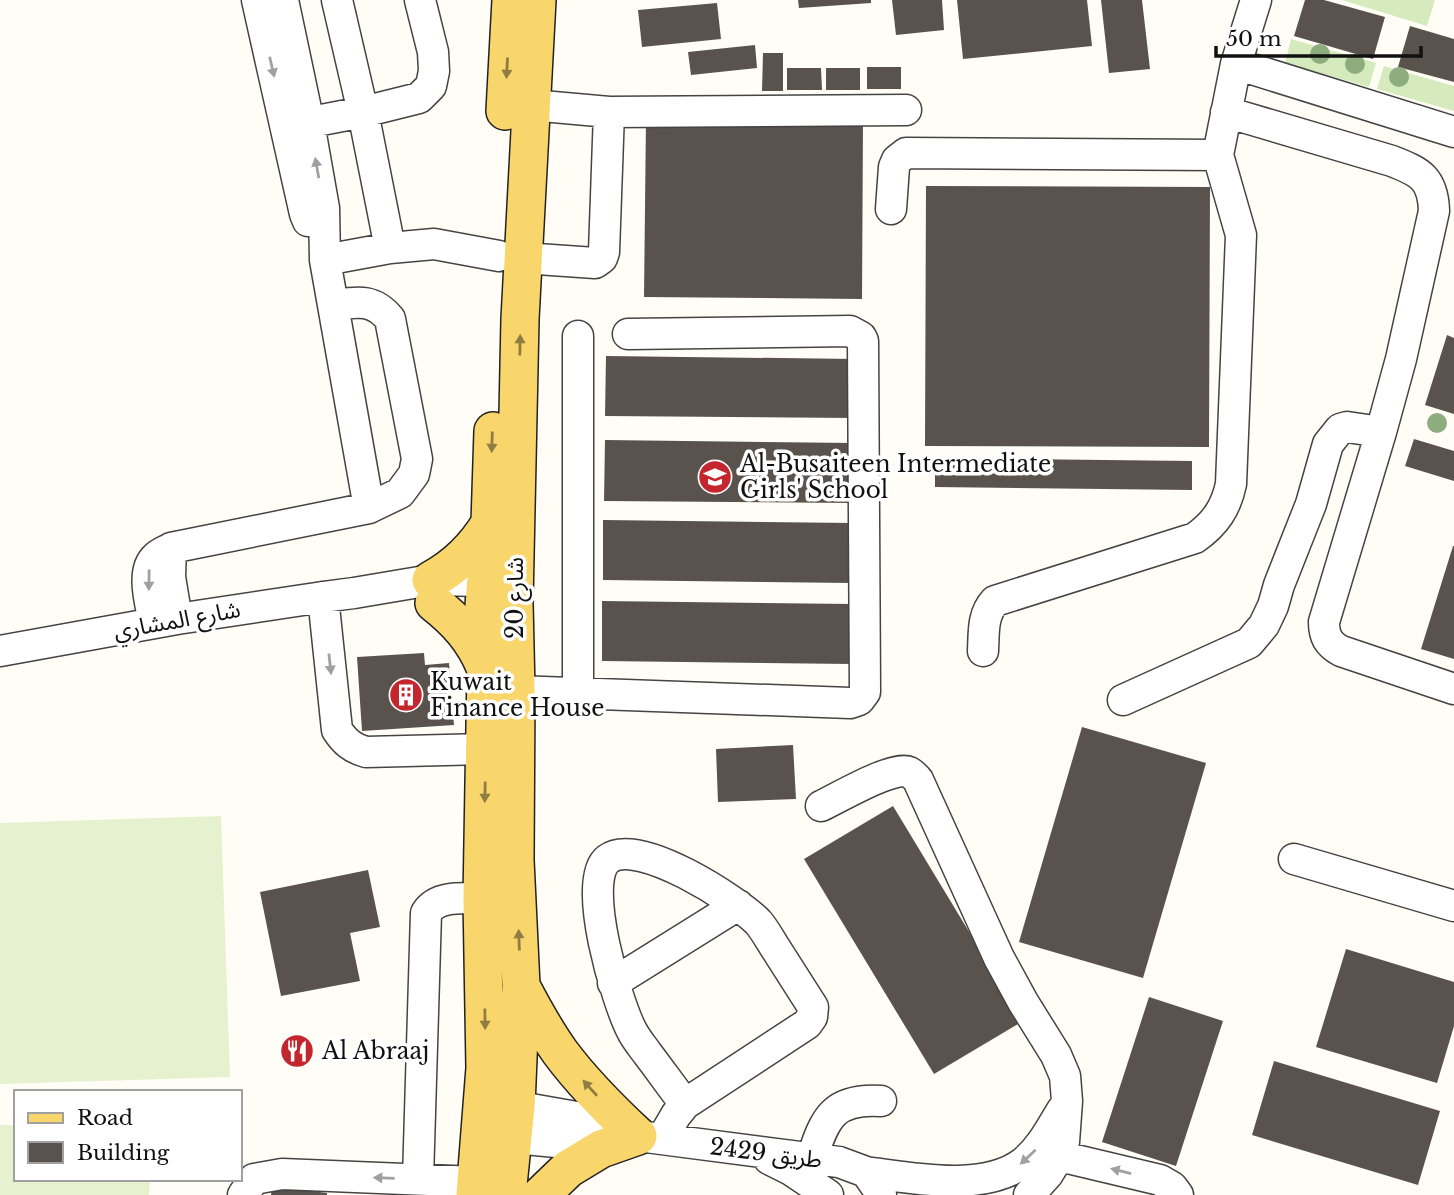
<svg xmlns="http://www.w3.org/2000/svg" width="1454" height="1195" font-family="'Libre Baskerville','Noto Sans Arabic',serif">
  <style>
    .green { fill: #d5ebbd }
    .pitch { fill: #e6f2cf }
    .building { fill: #5a524d }
    .lines { fill: none; stroke-linecap: round; stroke-linejoin: round }
    .minor-casing { stroke: #444; stroke-width: 33 }
    .major-casing { stroke: #222; stroke-width: 40 }
    .minor { stroke: #fff; stroke-width: 30 }
    .major { stroke: #f9d66b; stroke-width: 37 }
    .tree { fill: #8dad7f }
    .oneway { fill: #a0a0a0 }
    .oneway2 { fill: #917d42 }
    .labels { text-anchor: middle; stroke-width: 7; stroke-linejoin: round; paint-order: stroke }
    .poi-label { font-size: 23px; fill: #111; stroke: #fff; text-anchor: start }
    .street-label { font-size: 23px; fill: #111; stroke: #fff }
  </style>
  <rect width="100%" height="100%" fill="#fffdf5"/>
  <path class="green" d="M1342,0H1435L1427,26Z
    M1291,39L1376,63L1369,87L1285,63Z
    M1384,66L1454,86V111L1377,89Z"/>
  <path class="pitch" d="M221,816L230,1077L0,1084V823Z
    M0,1125H16V1179H150L149,1195H0Z"/>
  <path class="building" d="M798,0H871V3L799,8Z
    M892,0H942L944,30L896,35Z
    M957,0H1087L1092,46L963,59Z
    M1101,0H1142L1150,69L1109,73Z
    M1305,0H1324L1385,17L1373,59L1294,36Z
    M717,3L721,39L642,47L638,10Z
    M1410,26L1454,39V82L1398,67Z
    M755,45L757,68L691,75L688,52Z
    M763,53H783V91H762Z
    M867,67H901V89H867Z
    M787,68H821L822,90H787Z
    M826,68H860V90H826Z
    M646,118L863,120L862,299L644,297Z
    M926,186L1210,187L1209,447L925,446Z
    M1447,335L1454,338V414L1425,405Z
    M606,356L856,359L855,418L605,416Z
    M1414,439L1454,451V481L1405,466Z
    M605,440L854,443V503L604,501Z
    M935,458L1192,461V490L935,487Z
    M603,520L853,523V583L603,580Z
    M1453,546H1454V659L1421,649Z
    M602,601L852,604V664L602,661Z
    M424,653L425,665L449,663L454,725L362,731L357,657Z
    M1082,727L1206,763L1143,978L1019,942Z
    M793,745L796,799L718,802L716,749Z
    M893,806L1023,1021L934,1074L804,859Z
    M368,870L380,927L350,933L360,981L281,996L260,892Z
    M1346,949L1454,982V1026L1437,1083L1316,1047Z
    M1149,997L1223,1021L1176,1166L1102,1142Z
    M1274,1061L1440,1111L1418,1185L1252,1135Z
    M272,1186L327,1193V1195H271Z"/>
  <g class="lines">
    <g class="minor-casing">
      <path id="minor" d="M257,0L305,214L308,221
        M283,0L309,123L324,208L325,260L369,508
        M337,0L363,112L419,98L431,86L434,71L433,52L420,0
        M1236,64L1454,132
        M531,105L609,112L906,110
        M290,126L363,112L390,248
        M891,209L894,167L897,160L906,153L1218,155
        M523,258L595,263L602,258L604,252L609,112
        M325,260L390,248L434,244L499,256
        M578,336V694
        M1381,432L1324,622C1324,636 1328,644 1341,651L1454,689
        M171,548L170,577L177,619
        M323,597L337,730C345,742 352,748 366,752L485,749
        M154,623C151,605 140,571 156,557C160,553 166,551 171,548L369,508L400,493L414,474L417,459L390,319C373,298 357,302 333,305
        M0,651L177,619L323,597L354,593L431,580L484,581L505,593
        M983,651C984,633 982,615 995,601L1195,538C1215,524 1226,508 1231,484L1241,235L1218,155L1236,64L1256,0
        M516,691L850,703L859,700L865,692L863,341L861,337L850,331L628,334
        M1123,700L1249,643L1264,625L1273,606L1279,585L1311,504L1328,444L1340,429L1347,427L1381,432L1401,359L1434,211C1433,178 1420,172 1392,161L1226,112
        M821,806C838,798 894,765 909,772C913,774 915,777 918,780L999,958L1023,1002L1056,1055L1065,1076L1067,1101L1064,1142L1059,1156L1048,1174L1029,1195
        M1294,859L1454,906
        M613,983L738,905
        M496,1103L582,1118L638,1136L839,1162L866,1172L880,1192L881,1195
        M492,1136L556,1142L617,1138
        M662,1139L676,1115L685,1104L807,1024L812,1017L813,1007C801,988 788,968 776,949C770,940 765,930 758,922C736,900 638,836 608,859C580,880 617,1003 632,1031C636,1039 642,1046 647,1053C660,1070 672,1087 685,1104
        M1059,1156L1160,1180L1172,1187L1178,1195
        M812,1158C825,1117 834,1098 881,1101
        M769,1159L791,1170L828,1195
        M866,1172C912,1178 984,1193 1024,1162C1041,1148 1051,1128 1062,1110
        M418,1179L426,913C437,895 463,898 482,899
        M243,1195L254,1179L282,1174L477,1182"/>
    </g>
    <g class="major-casing">
      <path id="major" d="M505,111L511,0
        M431,580C457,566 475,548 490,523
        M434,603C457,621 474,640 485,667
        M521,986C533,1009 545,1031 560,1052C583,1083 610,1110 638,1136L601,1149L568,1169L541,1195
        M475,1195L485,1068L482,899L486,669L484,606L490,523L493,431
        M507,1195L516,1106L521,986L515,860L516,691L514,603L520,319L537,0"/>
    </g>
    <use href="#minor" class="minor"/>
    <use href="#major" class="major"/>
  </g>
  <g class="tree">
    <circle cx="1320" cy="54" r="10"/>
    <circle cx="1355" cy="64" r="10"/>
    <circle cx="1399" cy="77" r="10"/>
    <circle cx="1437" cy="423" r="10"/>
  </g>
  <defs><path id="oneway-solid" d="M-6-.8H1V-3.2L6.5 0L1 3.2V.8H-6Z" transform="scale(1.75)"/></defs>
  <g class="oneway">
    <use href="#oneway-solid" transform="translate(272 67) rotate(77)"/>
    <use href="#oneway-solid" transform="translate(317 168) rotate(-100)"/>
    <use href="#oneway-solid" transform="translate(149 580) rotate(91)"/>
    <use href="#oneway-solid" transform="translate(330 664) rotate(84)"/>
    <use href="#oneway-solid" transform="translate(1028 1157) rotate(137)"/>
    <use href="#oneway-solid" transform="translate(1121 1171) rotate(-166)"/>
    <use href="#oneway-solid" transform="translate(384 1178) rotate(-178)"/>
  </g>
  <g class="oneway2">
    <use href="#oneway-solid" transform="translate(507 68) rotate(93)"/>
    <use href="#oneway-solid" transform="translate(520 345) rotate(-89)"/>
    <use href="#oneway-solid" transform="translate(492 442) rotate(92)"/>
    <use href="#oneway-solid" transform="translate(485 792) rotate(91)"/>
    <use href="#oneway-solid" transform="translate(519 940) rotate(-92)"/>
    <use href="#oneway-solid" transform="translate(485 1019) rotate(89)"/>
    <use href="#oneway-solid" transform="translate(590 1088) rotate(-132)"/>
  </g>
  <defs>
    <g id="school-disc" transform="scale(1.75)"><circle r="9.5" fill="#c4262e" stroke="#fff"/><path d="M0-5L7-2L0 1L-7-2ZM-4 1L0 2.5L4 1V4Q0 6-4 4Z" fill="#fff"/></g>
    <g id="building-disc" transform="scale(1.75)"><circle r="9.5" fill="#c4262e" stroke="#fff"/><path d="M-4-6H4V6H1V3H-1V6H-4ZM-2.5-4.3h1.7v1.8h-1.7ZM.8-4.3h1.7v1.8H.8ZM-2.5-1h1.7V.8h-1.7ZM.8-1h1.7V.8H.8Z" fill="#fff"/></g>
    <g id="restaurant-disc" transform="scale(1.75)"><circle r="9.5" fill="#c4262e" stroke="#fff"/><path d="M-5-6h1v4h1v-4h1v4h1v-4h1v5L-1.5 .5V6h-2V.5L-5-1ZM5-6V6H3V1.5H1.5Q1.5-4 5-6Z" fill="#fff"/></g>
  </defs>
  <g fill-rule="evenodd">
    <use href="#school-disc" x="715" y="477"/>
    <use href="#building-disc" x="406" y="695"/>
    <use href="#restaurant-disc" x="297" y="1051"/>
  </g>
  <g class="labels">
    <g class="poi-label">
      <text x="740" y="472">Al-Busaiteen Intermediate<tspan x="740" dy="26">Girls' School</tspan></text>
      <text x="430" y="690">Kuwait<tspan x="430" dy="26">Finance House</tspan></text>
      <text x="322" y="1059">Al Abraaj</text>
    </g>
    <g class="street-label">
      <text transform="translate(515 598) rotate(-90)" y="8">شارع 20</text>
      <text transform="translate(177 620) rotate(-10)" y="8">شارع المشاري</text>
      <text transform="translate(766 1153) rotate(7)" y="8">طريق 2429</text>
    </g>
  </g>
  <rect x="14" y="1090" width="228" height="91" fill="#ffffff" stroke="#a0a0a0" stroke-width="2"/>
  <rect x="28" y="1113" width="35" height="10" fill="#f9d66b" stroke="#a0a0a0" stroke-width="2"/>
  <text x="77" y="1125" font-size="21" fill="#111111">Road</text>
  <rect x="28" y="1142" width="35" height="21" fill="#5a524d" stroke="#a0a0a0" stroke-width="2"/>
  <text x="77" y="1160" font-size="21" fill="#111111">Building</text>
  <path d="M1216 46v10h205v-10" fill="none" stroke="#111111" stroke-width="3.5"/>
  <text x="1226" y="46" font-size="21" fill="#111111" stroke="#ffffff" stroke-width="5" paint-order="stroke">50 m</text>
</svg>
